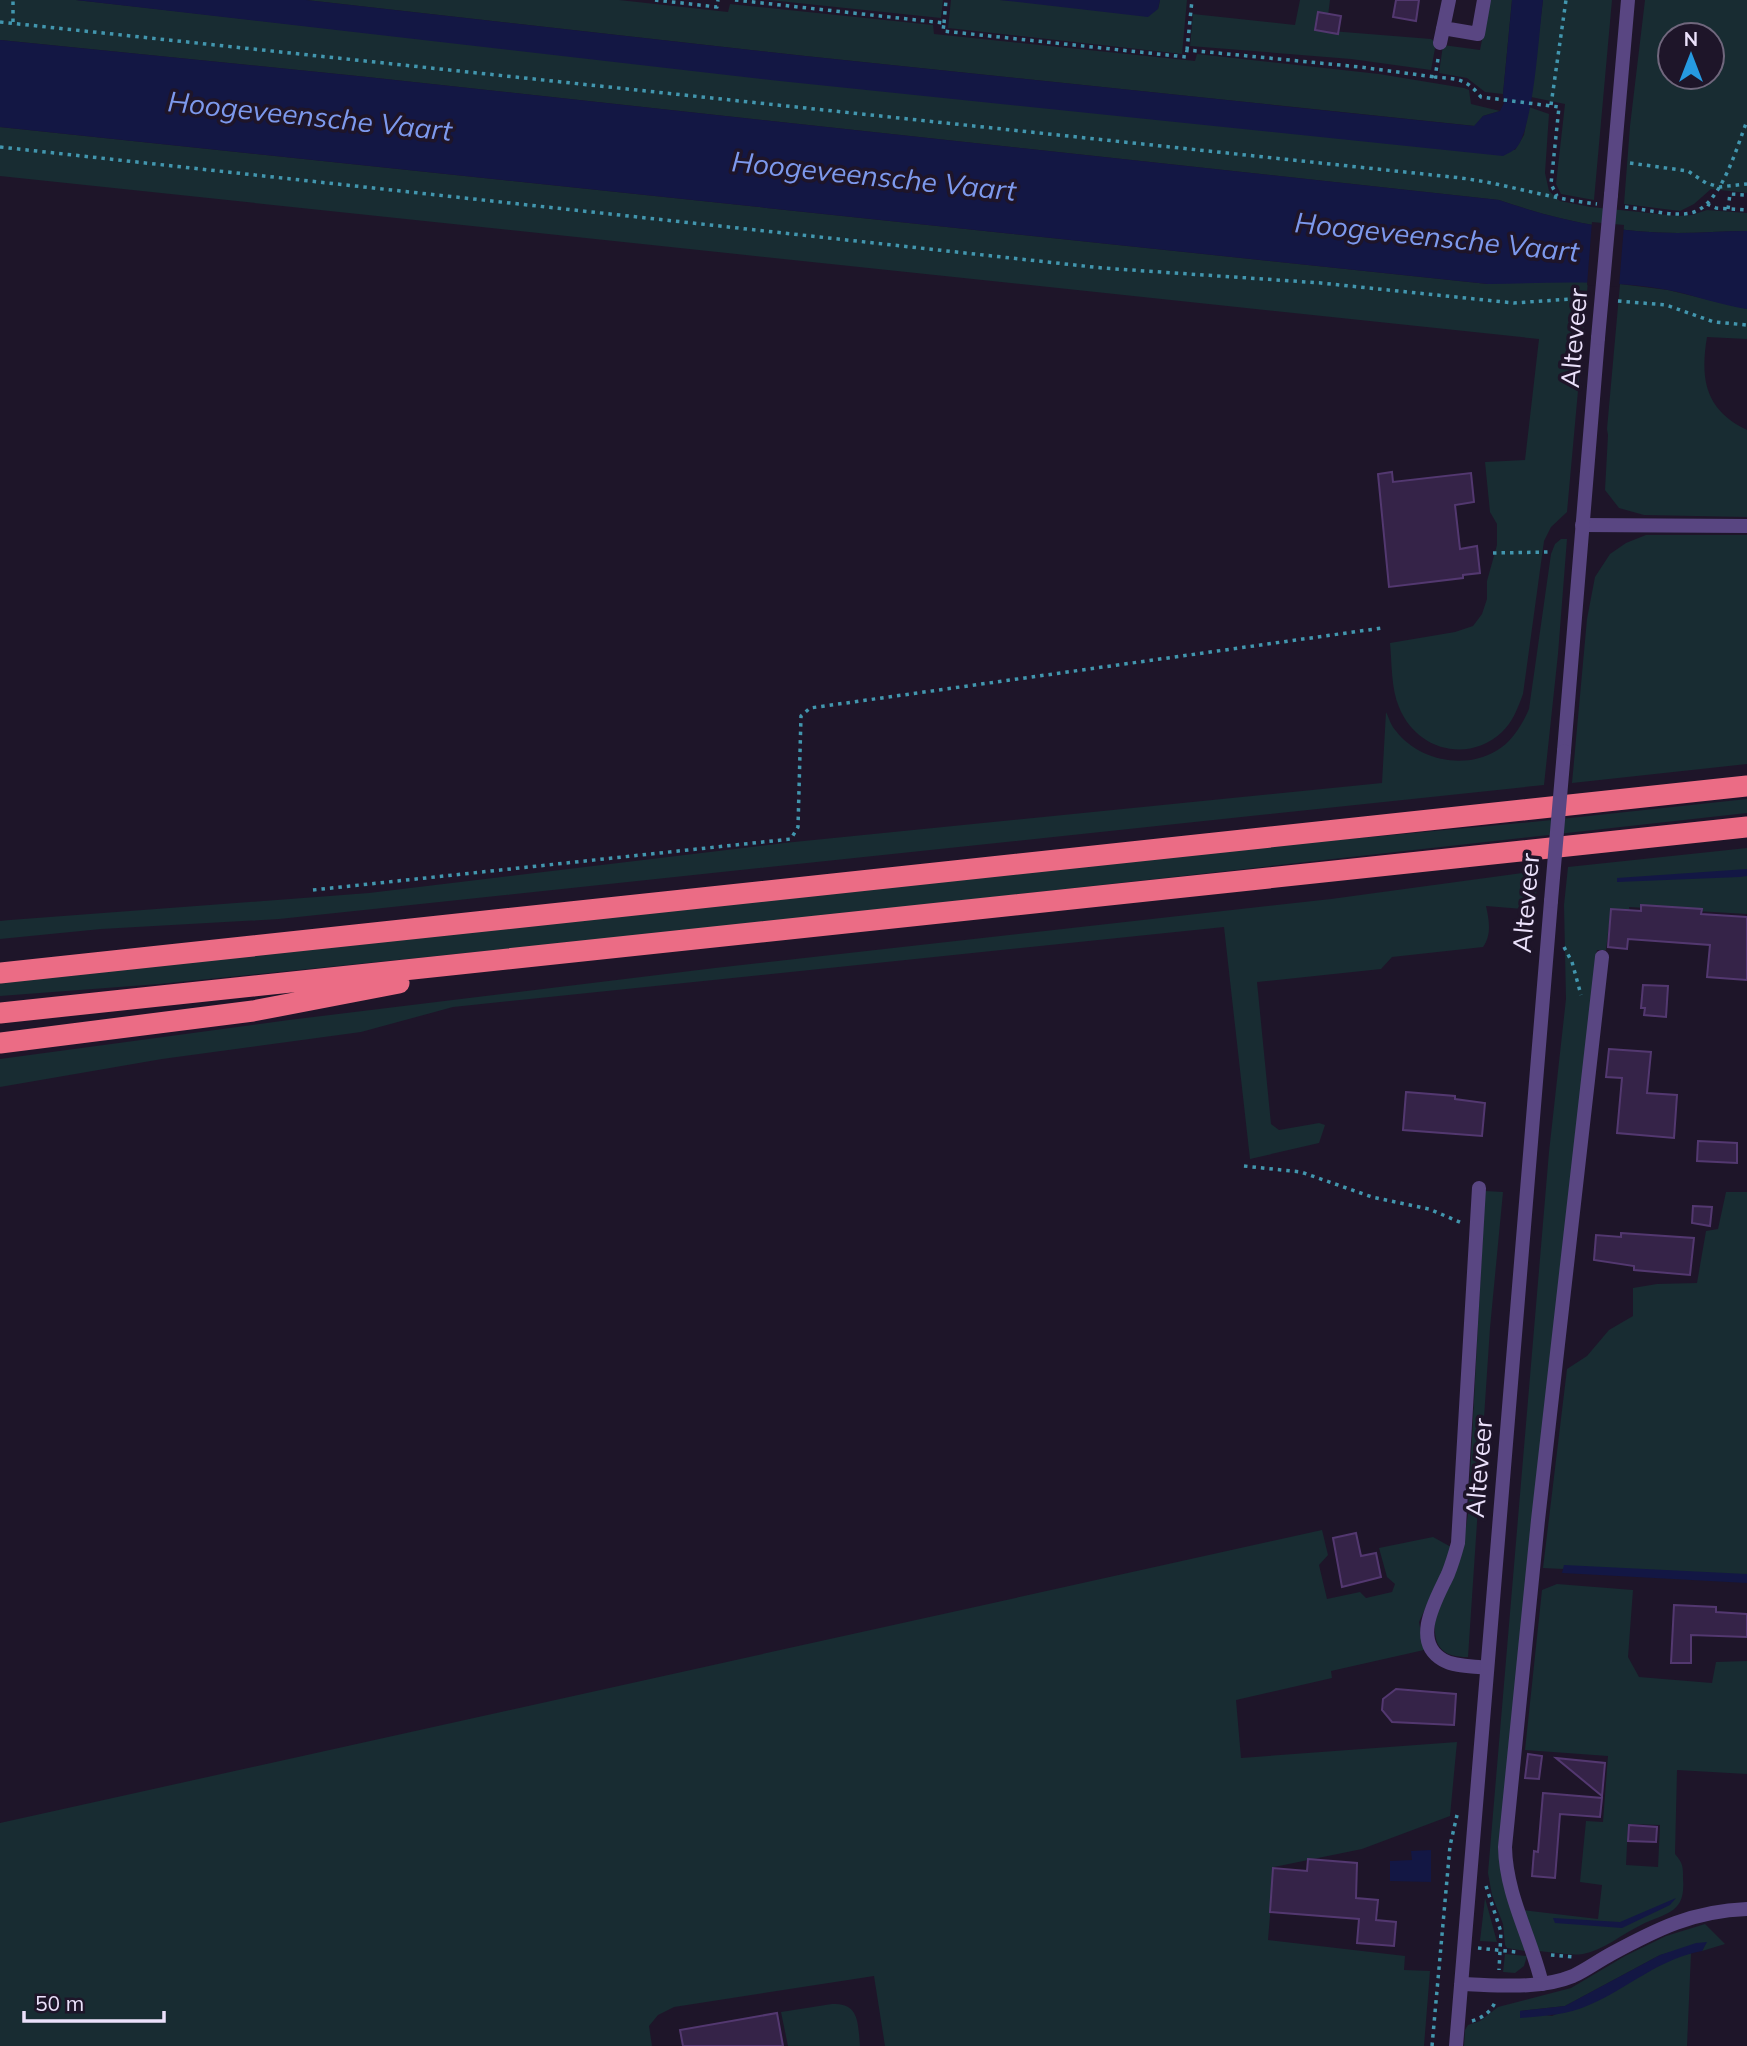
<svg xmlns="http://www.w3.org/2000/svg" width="1747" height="2046" font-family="Mulish,sans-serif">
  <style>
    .green { fill: #182c32; fill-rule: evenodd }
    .water { fill: #131744 }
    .pier { fill: #1e1529 }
    .building { fill: #352348; stroke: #533870; stroke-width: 2 }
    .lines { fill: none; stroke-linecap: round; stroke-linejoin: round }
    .path { stroke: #4296ae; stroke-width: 3.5; stroke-dasharray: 3.5 5; stroke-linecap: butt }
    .minor { stroke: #594682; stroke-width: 14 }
    .tertiary { stroke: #594682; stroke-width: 14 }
    .motorway { stroke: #eb6c85; stroke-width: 21 }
    .tertiary-bridge { stroke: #594682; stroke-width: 14 }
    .labels { text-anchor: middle; stroke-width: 7; stroke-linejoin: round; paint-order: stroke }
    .street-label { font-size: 26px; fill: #ebe1fb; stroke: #1e1529 }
    .water-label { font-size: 28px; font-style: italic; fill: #7d99ed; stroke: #1e1529 }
  </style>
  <rect width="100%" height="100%" fill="#1e1529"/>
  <path class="green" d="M0,0H76C555,53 1034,112 1515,150L1524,135L1529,107L1549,114L1545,173L1549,191L1560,201L1591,207L1678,216L1692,215L1707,210L1747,213V231C1724,231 1701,233 1677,233C1617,233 1556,220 1499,200L367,77L0,40Z
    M306,0H619L728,12L730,4L933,25L934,34L1195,61L1197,54L1379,74L1464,88L1469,90L1471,104L1500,111L1483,116L1475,126L805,56Z
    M769,0H943L941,18Z
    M951,0H1000L1158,9L1160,0H1187L1182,54L948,28Z
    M1300,0H1330L1327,24L1331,31L1431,39L1436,43L1431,70L1351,59L1190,46L1193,14L1295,25Z
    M1490,0H1512L1503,94L1485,92L1467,78L1439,73L1443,45L1480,50Z
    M1543,0H1612L1594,200L1561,194L1556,184L1565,104L1531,97Z
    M1645,0H1747V193L1711,189L1694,204L1680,211L1624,204L1630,126ZM1712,35V77H1670V35Z
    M0,127L1488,284L1541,270L1588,281L1567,512L1551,527L1544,541L1523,694C1518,708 1512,723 1502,732C1468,764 1416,750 1399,707C1391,688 1392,664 1390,643L1455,632L1473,626L1482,614L1487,599V581L1497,545V524L1490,512L1485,462L1525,460L1539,339L0,176Z
    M1620,284L1668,290L1747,309V339L1707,337C1700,379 1705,410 1747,430V517L1644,515L1619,508L1605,490L1608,435L1607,429Z
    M1646,535H1747V764L1572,783L1587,619L1595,577L1610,554L1626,543Z
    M1561,539H1567L1558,654L1544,785L279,919L101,929L0,939V921L10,920L369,893L784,843L1382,783L1386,712C1389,718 1391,726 1396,731C1418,760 1464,770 1496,751C1512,742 1522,725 1529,709L1551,554L1555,544Z
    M1747,799V813L714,928L159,984L0,996V982L1027,869L1542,821Z
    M1747,848V914L1629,907L1631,918L1610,917L1606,950H1597L1501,1825L1525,1951L1507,1948L1505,1945L1503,1924L1492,1895L1488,1873L1549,1152L1566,999L1564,905L1568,867Z
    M1538,871L1535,910L1486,906C1489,920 1492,934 1483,947L1392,957L1381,969L1257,982L1271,1124L1279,1130L1319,1123L1325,1125L1319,1143L1250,1159L1224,927L453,1007L361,1032L162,1059L0,1087V1059L289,1020L715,968L1331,899Z
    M1485,1191L1503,1192L1490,1328L1468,1657C1440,1657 1433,1645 1435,1618L1463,1545L1468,1514Z
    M1726,1192H1747V1578L1543,1568L1567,1369L1587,1356L1609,1330L1633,1316V1288L1657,1284L1697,1283L1706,1231L1718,1229Z
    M1322,1530L1328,1555L1319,1565L1327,1599L1360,1592L1366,1598L1392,1592L1395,1584L1387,1577L1379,1548L1433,1537L1451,1547L1449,1557L1419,1622L1424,1650L1331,1671L1332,1678L1236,1700L1241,1758L1457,1742L1450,1816L1362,1849L1274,1867L1268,1940L1405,1956L1404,1970L1430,1971L1424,2046H885L874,1976L674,2007L658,2015L649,2026L652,2046H0V1823Z
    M1557,1584L1633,1590L1628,1657L1639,1677L1712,1683L1716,1662L1747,1661V1774L1677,1770L1675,1854C1683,1863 1683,1867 1683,1878C1686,1914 1667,1912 1641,1925C1622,1934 1604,1950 1583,1954C1569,1956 1553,1952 1539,1951L1522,1910L1598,1919L1602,1885L1580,1882L1586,1821L1603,1822L1608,1756L1525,1750L1542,1590ZM1628,1824L1660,1825L1658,1867L1626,1865Z
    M1485,1898L1497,1942L1480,1941Z
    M1705,1924L1725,1944L1702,1951L1706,1943L1660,1955L1565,2006L1520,2011L1552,2016L1637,1977L1678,1956L1691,1953L1687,2046H1464L1465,2030L1468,2025L1480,2021L1498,2007L1571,1988L1625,1956L1666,1936Z
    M1505,1954L1527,1956L1524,1966L1515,1973L1503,1972Z
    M832,2004C860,2002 858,2025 860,2046H788L781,2012Z"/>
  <path class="water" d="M76,0H306L805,56L1474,126L1483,116L1500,111L1504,103L1503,94L1512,0H1543C1539,31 1534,125 1517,147C1514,151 1508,153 1503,156L780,81Z
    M1000,0H1160L1158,9L1148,17Z
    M0,40L367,77L1499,200C1556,220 1617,233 1677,233C1701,233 1724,231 1747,231V309C1720,305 1694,295 1668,290C1608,279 1548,283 1488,284L0,127Z
    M1747,869V876L1740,877L1617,882V878Z
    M1564,1565L1747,1574V1583L1562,1573Z
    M1431,1850V1882L1390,1881V1861L1412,1860L1411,1851Z
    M1676,1898L1670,1905L1622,1928L1555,1923L1553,1918L1620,1922Z
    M1707,1942L1702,1951C1658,1959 1629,1988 1589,2005C1567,2015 1544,2016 1520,2018V2011L1565,2006L1660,1955L1696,1943Z"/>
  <path class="pier" d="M1592,222L1624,225L1619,287L1587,285Z"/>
  <path class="building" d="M1396,0H1419L1416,21L1393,17Z
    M1318,12L1341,16L1338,34L1315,30Z
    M1392,472L1393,482L1471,473L1474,502L1455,505L1460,549L1477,546L1480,573L1463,575V578L1389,587L1378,474Z
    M1641,905L1702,909L1701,914L1747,917V980L1707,977L1710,945L1628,939L1627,949L1608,947L1611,909L1641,911Z
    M1643,985L1668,986L1666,1017L1644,1015L1645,1008H1641Z
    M1609,1049L1651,1052L1647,1093L1677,1095L1674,1138L1617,1133L1622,1078L1606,1077Z
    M1406,1092L1455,1096V1099L1485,1103L1482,1136L1403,1130Z
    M1698,1141L1737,1143V1163L1697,1161Z
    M1693,1206L1712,1207L1710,1226L1692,1223Z
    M1621,1233L1694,1238L1690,1275L1634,1270V1266L1594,1260L1596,1235L1621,1237Z
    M1356,1533L1361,1556L1376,1553L1381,1577L1342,1587L1333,1538Z
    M1674,1605L1716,1607V1612L1747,1614V1637L1691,1635V1663H1671Z
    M1396,1689L1456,1694L1454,1725L1392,1722L1382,1710L1383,1699Z
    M1528,1754L1542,1756L1539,1779L1525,1778Z
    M1556,1758L1605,1763L1602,1796Z
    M1543,1793L1602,1798L1600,1817L1560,1814L1555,1878L1532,1876L1534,1851L1538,1852Z
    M1629,1825L1657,1827L1656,1842L1628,1841Z
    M1308,1859L1357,1863L1356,1898L1378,1900L1376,1920L1396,1922L1394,1946L1357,1943L1359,1919L1270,1912L1273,1868L1307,1871Z
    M777,2013L783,2046H683L680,2030Z"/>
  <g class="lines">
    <path class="path" d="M655,0L717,7L718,0
      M735,0L944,23L943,31L1186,57L1187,50L1360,67L1435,77
      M0,22L1461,178C1507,184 1551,199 1597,204
      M13,22V0
      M944,23L946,0
      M1187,50L1192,0
      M1438,59L1435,77C1457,79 1466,78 1481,97L1559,107L1551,184L1557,196
      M1551,105L1566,0
      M0,147L1102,268L1321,283L1514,303L1586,298
      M1630,163L1688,171L1706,183L1719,187L1747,184
      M1707,204L1716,208L1747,210
      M1625,207C1646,209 1671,217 1691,213C1721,206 1737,146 1747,121
      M1728,209L1730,194L1745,195L1747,198
      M1618,301L1666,305L1714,322L1747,325
      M1493,553L1548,552
      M313,890L791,839L798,827L801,716L810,708L1382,628
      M1564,947L1572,962L1581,995
      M1244,1166L1301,1172L1372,1197L1429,1209L1462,1223
      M1486,1886L1501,1932L1499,1970
      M1478,1948L1516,1952
      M1551,1955L1575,1957
      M1472,2021C1482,2018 1491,2012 1495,2002
      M1432,2046L1450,1846L1457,1815"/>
    <path class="minor" d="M1443,28L1478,34L1484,0
      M1440,43L1449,0
      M1582,525L1747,526
      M1479,1188L1458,1543C1455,1554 1452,1564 1448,1574C1437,1598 1410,1641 1443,1660C1455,1667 1474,1666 1487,1668
      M1542,1984C1531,1937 1506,1896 1505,1847L1538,1520L1602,957"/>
    <path class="tertiary" d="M1611,195L1628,0
      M1564,751L1598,338
      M1461,1984C1497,1985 1539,1990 1573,1976C1586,1970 1598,1961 1611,1954C1657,1929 1693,1911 1747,1909
      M1456,2046L1551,901"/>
    <path class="motorway" d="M0,973L1747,786
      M0,1013L1747,827
      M0,1043L253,1011L399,983"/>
    <path class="tertiary-bridge" d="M1598,338L1611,195
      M1551,901L1564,751"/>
  </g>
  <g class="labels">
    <g class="street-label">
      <text transform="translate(1574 338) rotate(-85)" y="9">Alteveer</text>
      <text transform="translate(1526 903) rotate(-85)" y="9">Alteveer</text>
      <text transform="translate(1479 1468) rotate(-85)" y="9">Alteveer</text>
    </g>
    <g class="water-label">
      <text transform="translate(310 116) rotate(6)" y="10">Hoogeveensche Vaart</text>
      <text transform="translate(874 176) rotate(6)" y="10">Hoogeveensche Vaart</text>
      <text transform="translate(1437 237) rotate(6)" y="10">Hoogeveensche Vaart</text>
    </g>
  </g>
  <g transform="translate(1691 56)"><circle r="33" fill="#1e1529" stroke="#70677d" stroke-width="2"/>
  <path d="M0-5L12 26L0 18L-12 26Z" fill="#269ae1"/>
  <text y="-10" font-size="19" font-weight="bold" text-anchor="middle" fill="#ebe1fb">N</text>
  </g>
  <path d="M24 2011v10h140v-10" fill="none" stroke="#ebe1fb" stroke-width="3.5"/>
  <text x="35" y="2011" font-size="21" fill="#ebe1fb" stroke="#1e1529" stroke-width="5" paint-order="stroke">50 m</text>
</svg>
